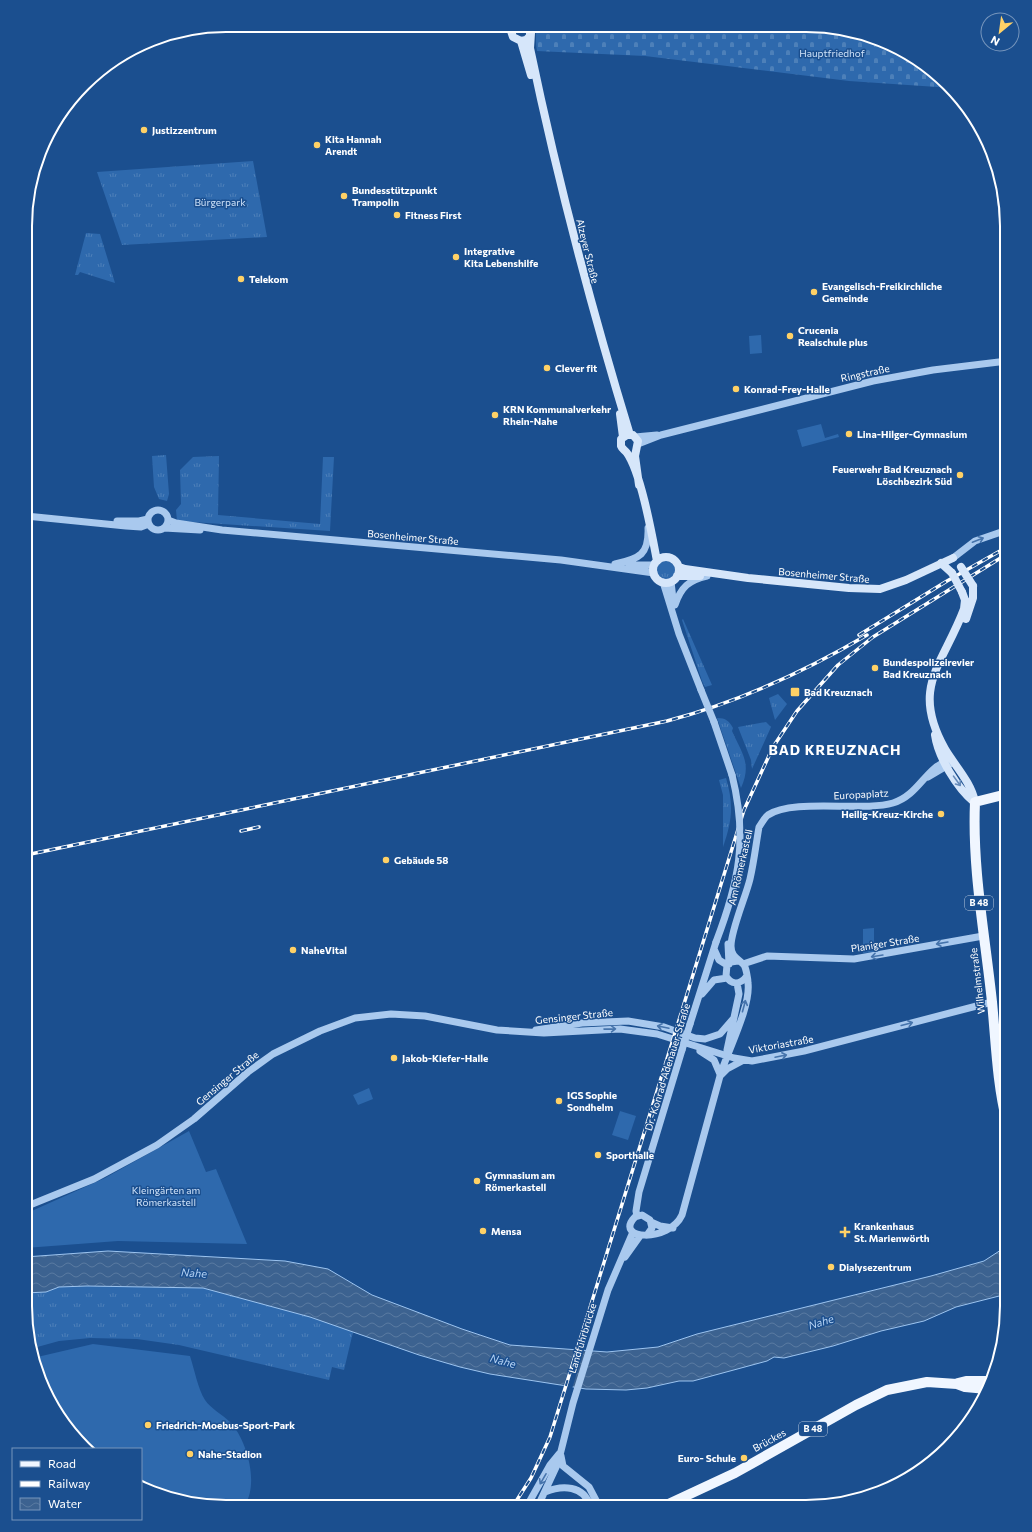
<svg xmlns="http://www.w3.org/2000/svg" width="1032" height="1532" font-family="Commissioner,sans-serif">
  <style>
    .grass { fill: url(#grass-tufts) }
    .cemetery { fill: url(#cemetery-stones) }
    .garden { fill: #2e69ad }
    .water { fill: url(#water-waves); stroke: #9cc4f0 }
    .pier { fill: #1b4f8f }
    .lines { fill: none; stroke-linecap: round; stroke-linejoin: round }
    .tertiary { stroke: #a9c9ee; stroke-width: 7 }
    .secondary { stroke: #d6e6fa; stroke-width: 8 }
    .primary { stroke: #f0f6ff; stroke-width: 10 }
    .rail-casing { stroke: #fff; stroke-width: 3.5 }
    .rail { stroke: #1b4f8f; stroke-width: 2; stroke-dasharray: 6; stroke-linecap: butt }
    .tertiary-bridge { stroke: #a9c9ee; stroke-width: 7 }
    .secondary-bridge { stroke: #d6e6fa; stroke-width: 8 }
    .oneway { stroke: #4674ac }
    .oneway2 { stroke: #668bba }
    .poi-dot { fill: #ffd166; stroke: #1b4f8f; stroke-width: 1.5 }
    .labels { text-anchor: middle; stroke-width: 3; stroke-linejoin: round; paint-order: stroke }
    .shield { fill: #1b4f8f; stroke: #bbcadd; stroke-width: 1 }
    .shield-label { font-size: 9px; font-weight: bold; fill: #fff }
    .park-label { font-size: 10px; fill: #cfe3fa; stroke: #1b4f8f }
    .poi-label { font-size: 10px; font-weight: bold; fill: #fff; stroke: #1b4f8f; text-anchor: start }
    .street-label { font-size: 10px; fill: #fff; stroke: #1b4f8f }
    .water-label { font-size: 11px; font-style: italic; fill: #b5d3f5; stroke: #1b4f8f }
    .district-label { font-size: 14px; font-weight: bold; letter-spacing: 1px; fill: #fff; stroke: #1b4f8f }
    .rim { fill: none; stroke: #fff; stroke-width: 2 }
  </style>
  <defs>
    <pattern id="grass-tufts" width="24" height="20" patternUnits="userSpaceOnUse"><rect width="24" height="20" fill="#2e69ad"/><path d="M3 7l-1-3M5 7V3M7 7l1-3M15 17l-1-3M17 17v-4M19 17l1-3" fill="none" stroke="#4d80b9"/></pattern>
    <pattern id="cemetery-stones" width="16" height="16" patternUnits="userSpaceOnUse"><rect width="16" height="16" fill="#2e69ad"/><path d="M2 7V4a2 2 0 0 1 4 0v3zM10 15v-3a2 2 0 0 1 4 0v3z" fill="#4d80b9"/></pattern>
    <pattern id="water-waves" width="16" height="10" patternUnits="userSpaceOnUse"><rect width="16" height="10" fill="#3c6290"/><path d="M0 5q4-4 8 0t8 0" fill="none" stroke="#597aa1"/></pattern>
  </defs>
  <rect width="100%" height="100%" fill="#1b4f8f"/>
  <path class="grass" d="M253,161L267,237L122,245L97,172Z
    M86,233L100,234L115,283L80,272L78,275H75Z
    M166,455L169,494L167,501L159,499L154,487L152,456Z
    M219,456L218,515L320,524L323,457H334L330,531L177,521L176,510L181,504L180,470L193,457Z
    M657 570a9 9 0 1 1 18 0a9 9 0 1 1-18 0Z
    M683,619L712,685L705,687L702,681L682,620Z
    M778,694L787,704L775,720L769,698Z
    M717,718C726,718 729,721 733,728L732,731C742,754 752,763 741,788Z
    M766,722L771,727L752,769L751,760L738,727Z
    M726,778C734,805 732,821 723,847V795L719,780Z
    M874,928V952L863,953V929Z
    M87,1286L203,1288L310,1317L353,1332L344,1370L332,1367L329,1380L179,1345L137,1339L90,1338L59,1341L30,1349L25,1293L46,1292L59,1287Z"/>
  <path class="cemetery" d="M535,26L833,27L883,40L928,66L952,88L849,81L645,56L537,51C535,42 537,34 535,26Z"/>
  <path class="garden" d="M761,335L762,353L750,354L749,336Z
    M821,424L825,438L838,434L839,437L802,447L797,430Z
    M369,1088L373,1099L358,1105L353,1095Z
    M620,1111L636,1116L628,1140L612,1135Z
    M189,1131L206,1172L216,1169L247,1244L118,1241L25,1248V1214L105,1178Z
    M93,1344L190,1356C194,1368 198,1389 205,1400C211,1409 222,1414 230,1422C247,1440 259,1483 245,1505C211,1505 172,1505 141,1487V1449H87L67,1429L46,1395L33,1358Z"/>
  <path class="water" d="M1007,1246V1294L956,1307L924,1321L881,1331L833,1346L784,1358L774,1357L767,1361L693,1381H679L647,1388L626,1390L586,1389L490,1374L460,1367L419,1355L310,1317L203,1288L87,1286L59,1287L46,1292L25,1293V1257L108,1251L285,1261L328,1269L372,1295L462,1329L510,1345L607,1352L658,1347L697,1334L931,1276L984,1261Z"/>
  <path class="pier" d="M575,1348L584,1349L572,1389L563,1388Z"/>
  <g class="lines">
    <path class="tertiary" d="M998,172L1007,265
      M635,437L657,435
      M638,444L661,435L873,381L933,370L1007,361
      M148 520a10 10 0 1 1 20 0a10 10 0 1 1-20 0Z
      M26,516L126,526L141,527L149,524
      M168,520L176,523L222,530L561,560L654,573
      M117,521H139L148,519
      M164,528L200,530
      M953,558L975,541L1007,530
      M615,564C640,559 649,554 648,528
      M629,565H654
      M663,582L679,634L701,690
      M671,582L673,599
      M675,605C681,587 689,580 707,576
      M714,722L732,775
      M928,777L950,764
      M728,944L729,964
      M714,949L719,960L727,965
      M738,961L731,962L727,965L726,976C731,985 740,985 746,977
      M743,964L767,956L854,959L983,936
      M702,994L714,980L727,978
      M690,1024L716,942
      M536,1030L582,1023L628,1021L664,1027L695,1038L705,1039L720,1034L733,1019
      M727,1050L739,994L737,983
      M700,1051L714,1060L720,1074
      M720,1076L727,1069L742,1061
      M25,1207L94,1179L157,1145L194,1119L248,1072L273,1054L320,1031L355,1018L391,1014L425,1016L497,1030L544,1033L620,1029L657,1034L734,1058L752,1061L804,1051L992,1002
      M637,1216L636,1211L639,1192L682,1050
      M651,1222L660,1226L673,1228
      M647,1235L652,1228L650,1220L642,1215L635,1217C613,1240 669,1243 682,1215L720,1076C727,1052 751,1007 748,983C748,979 746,968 744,965C739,959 731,957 731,946C731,930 746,896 750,879C754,862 756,844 759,827C762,823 764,818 768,815C793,798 863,812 893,803C919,795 926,767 948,761
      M625,1257L640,1236
      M561,1456L563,1466L589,1487L599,1506
      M545,1492C562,1485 584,1485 590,1506
      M527,1506L550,1465L559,1454
      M538,1506L558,1463L573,1403L608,1290L633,1232"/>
    <path class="secondary" d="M513,26L511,31L513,37L521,41L526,40L530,36V26
      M531,33L530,48C557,178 591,307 630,435
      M521,41L531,75
      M620,414L623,437
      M639,485L635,456L638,441L633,435H627L621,439V446C622,449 625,450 627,453C641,473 652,535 657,561
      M653 570a13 13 0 1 1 26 0a13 13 0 1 1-26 0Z
      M941,563L952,573
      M679,567L685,569L748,578L849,588L880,589L906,580L953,558
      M677,576H700
      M962,592L965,600L964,609C943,665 910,687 945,749C955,766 971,782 975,802
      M966,619L973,598V586
      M935,735C938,757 957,788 974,802"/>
    <path class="primary" d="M1007,1123C997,1083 996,1043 992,1002C985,935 972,869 975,802L1007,794
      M958,1383L966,1381H991
      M662,1507L735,1473L856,1405L887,1390L927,1382L957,1384L965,1387L987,1389"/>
    <g class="rail-casing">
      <path id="rail" d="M859,635L947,581L1007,547
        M241,831L259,827
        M26,855L667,721C739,702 804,672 867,635
        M513,1506L531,1478L550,1437L744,810L773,747L797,711L838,665L873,637L1007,554"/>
    </g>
    <use href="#rail" class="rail"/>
    <path class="tertiary-bridge" d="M701,690L714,722
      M716,942C739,882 748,839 732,775
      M682,1050L690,1024"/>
    <path class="secondary-bridge" d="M961,567L973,586
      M952,573L962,592"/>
  </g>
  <defs><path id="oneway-shaft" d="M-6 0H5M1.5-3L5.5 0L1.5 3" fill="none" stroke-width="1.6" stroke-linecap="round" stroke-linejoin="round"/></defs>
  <g class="oneway">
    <use href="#oneway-shaft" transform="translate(978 540) rotate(-21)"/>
    <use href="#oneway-shaft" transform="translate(942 943) rotate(170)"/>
    <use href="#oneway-shaft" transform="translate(877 956) rotate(171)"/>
    <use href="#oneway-shaft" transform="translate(744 1006) rotate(-75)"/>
    <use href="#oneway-shaft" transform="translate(907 1024) rotate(-15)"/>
    <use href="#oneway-shaft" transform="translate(663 1027) rotate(-168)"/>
    <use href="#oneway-shaft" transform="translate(610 1029) rotate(-1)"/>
    <use href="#oneway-shaft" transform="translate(781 1056) rotate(-12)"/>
    <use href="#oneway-shaft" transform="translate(543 1479) rotate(120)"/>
  </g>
  <use class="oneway2" href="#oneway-shaft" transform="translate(957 781) rotate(54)"/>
  <g class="poi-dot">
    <circle cx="144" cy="130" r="4"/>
    <circle cx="317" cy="145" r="4"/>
    <circle cx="344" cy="196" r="4"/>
    <circle cx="397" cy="215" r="4"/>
    <circle cx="456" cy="257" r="4"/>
    <circle cx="241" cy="279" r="4"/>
    <circle cx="814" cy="292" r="4"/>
    <circle cx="790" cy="336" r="4"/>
    <circle cx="547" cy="368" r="4"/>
    <circle cx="736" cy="389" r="4"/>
    <circle cx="495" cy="415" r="4"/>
    <circle cx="849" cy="434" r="4"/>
    <circle cx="960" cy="475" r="4"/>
    <circle cx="875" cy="668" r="4"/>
    <rect x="790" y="687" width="10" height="10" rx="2"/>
    <circle cx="941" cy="814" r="4"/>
    <circle cx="386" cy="860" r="4"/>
    <circle cx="293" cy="950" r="4"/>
    <circle cx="394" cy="1058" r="4"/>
    <circle cx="559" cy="1101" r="4"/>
    <circle cx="598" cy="1155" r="4"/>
    <circle cx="477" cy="1181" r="4"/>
    <circle cx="483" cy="1231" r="4"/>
    <path d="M843 1226h4v4h4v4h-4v4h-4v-4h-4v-4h4z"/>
    <circle cx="831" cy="1267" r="4"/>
    <circle cx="148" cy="1425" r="4"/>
    <circle cx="190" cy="1454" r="4"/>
    <circle cx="744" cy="1458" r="4"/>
  </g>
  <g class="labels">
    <g class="shield">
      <rect x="965" y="896" width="28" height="14" rx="3"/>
      <rect x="799" y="1422" width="28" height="14" rx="3"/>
    </g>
    <g class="shield-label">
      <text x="979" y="906">B 48</text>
      <text x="813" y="1432">B 48</text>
    </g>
    <g class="park-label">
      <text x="832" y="57">Hauptfriedhof</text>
      <text x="220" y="206">Bürgerpark</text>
      <text x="166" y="1194">Kleingärten am<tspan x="166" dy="12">Römerkastell</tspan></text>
    </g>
    <g class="poi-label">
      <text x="152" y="134">Justizzentrum</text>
      <text x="325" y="143">Kita Hannah<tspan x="325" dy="12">Arendt</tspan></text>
      <text x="352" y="194">Bundesstützpunkt<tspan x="352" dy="12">Trampolin</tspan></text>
      <text x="405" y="219">Fitness First</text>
      <text x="464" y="255">Integrative<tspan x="464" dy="12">Kita Lebenshilfe</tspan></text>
      <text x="249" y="283">Telekom</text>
      <text x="822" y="290">Evangelisch-Freikirchliche<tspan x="822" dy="12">Gemeinde</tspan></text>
      <text x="798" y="334">Crucenia<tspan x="798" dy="12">Realschule plus</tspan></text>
      <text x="555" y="372">Clever fit</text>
      <text x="744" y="393">Konrad-Frey-Halle</text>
      <text x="503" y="413">KRN Kommunalverkehr<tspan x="503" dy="12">Rhein-Nahe</tspan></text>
      <text x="857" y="438">Lina-Hilger-Gymnasium</text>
      <text x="952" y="473" text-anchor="end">Feuerwehr Bad Kreuznach<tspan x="952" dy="12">Löschbezirk Süd</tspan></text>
      <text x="883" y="666">Bundespolizeirevier<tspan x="883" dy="12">Bad Kreuznach</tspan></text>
      <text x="804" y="696">Bad Kreuznach</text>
      <text x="933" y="818" text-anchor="end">Heilig-Kreuz-Kirche</text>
      <text x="394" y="864">Gebäude 58</text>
      <text x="301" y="954">NaheVital</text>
      <text x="402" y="1062">Jakob-Kiefer-Halle</text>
      <text x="567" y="1099">IGS Sophie<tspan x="567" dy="12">Sondhelm</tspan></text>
      <text x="606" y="1159">Sporthalle</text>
      <text x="485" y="1179">Gymnasium am<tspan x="485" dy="12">Römerkastell</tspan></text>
      <text x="854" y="1230">Krankenhaus<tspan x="854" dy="12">St. Marienwörth</tspan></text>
      <text x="491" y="1235">Mensa</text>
      <text x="839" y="1271">Dialysezentrum</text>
      <text x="156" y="1429">Friedrich-Moebus-Sport-Park</text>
      <text x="198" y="1458">Nahe-Stadion</text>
      <text x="736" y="1462" text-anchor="end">Euro- Schule</text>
    </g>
    <g class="street-label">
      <text transform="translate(588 251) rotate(76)" y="4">Alzeyer Straße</text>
      <text transform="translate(865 373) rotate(-12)" y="4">Ringstraße</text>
      <text transform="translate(413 537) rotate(5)" y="4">Bosenheimer Straße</text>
      <text transform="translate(824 575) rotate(5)" y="4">Bosenheimer Straße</text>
      <text transform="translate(861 794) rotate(-3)" y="4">Europaplatz</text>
      <text transform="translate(740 867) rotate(-77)" y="4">Am Römerkastell</text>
      <text transform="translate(885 943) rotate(-9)" y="4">Planiger Straße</text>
      <text transform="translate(977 981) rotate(-97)" y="4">Wilhelmstraße</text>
      <text transform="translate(574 1016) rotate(-6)" y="4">Gensinger Straße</text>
      <text transform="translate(781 1044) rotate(-10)" y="4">Viktoriastraße</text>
      <text transform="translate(667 1067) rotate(-73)" y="4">Dr.-Konrad-Adenauer-Straße</text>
      <text transform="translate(227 1078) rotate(-40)" y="4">Gensinger Straße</text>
      <text transform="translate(582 1338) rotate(-73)" y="4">Landfuhrbrücke</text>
      <text transform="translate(769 1440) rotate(-29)" y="4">Brückes</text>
    </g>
    <g class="water-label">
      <text transform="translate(194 1273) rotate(3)" y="4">Nahe</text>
      <text transform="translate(821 1322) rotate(-17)" y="4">Nahe</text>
      <text transform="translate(503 1361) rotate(15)" y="4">Nahe</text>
    </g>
    <g class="district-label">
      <text x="835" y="755">BAD KREUZNACH</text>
    </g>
  </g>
  <path d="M0 0H1032V1532H0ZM226 32H806A194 194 0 0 1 1000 226V1306A194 194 0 0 1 806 1500H226A194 194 0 0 1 32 1306V226A194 194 0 0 1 226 32Z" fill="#1b4f8f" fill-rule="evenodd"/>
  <path class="rim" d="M226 32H806A194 194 0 0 1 1000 226V1306A194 194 0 0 1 806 1500H226A194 194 0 0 1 32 1306V226A194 194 0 0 1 226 32Z"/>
  <rect x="12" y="1448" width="130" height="72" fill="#1b4f8f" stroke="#7695bc"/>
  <rect x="20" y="1461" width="20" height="6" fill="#f0f6ff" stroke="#7695bc"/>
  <text x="48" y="1468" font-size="12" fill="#ffffff">Road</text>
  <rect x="20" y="1481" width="20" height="6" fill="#ffffff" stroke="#7695bc"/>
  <text x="48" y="1488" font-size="12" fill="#ffffff">Railway</text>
  <rect x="20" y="1498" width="20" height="12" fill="url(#water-waves)" stroke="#7695bc"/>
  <text x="48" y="1508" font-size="12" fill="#ffffff">Water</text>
  <g transform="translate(1000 32) rotate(209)"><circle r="19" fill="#1b4f8f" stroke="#7695bc"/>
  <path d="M0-3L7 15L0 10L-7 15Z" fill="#ffd166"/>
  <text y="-6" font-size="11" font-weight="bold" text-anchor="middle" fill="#ffffff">N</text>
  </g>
</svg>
